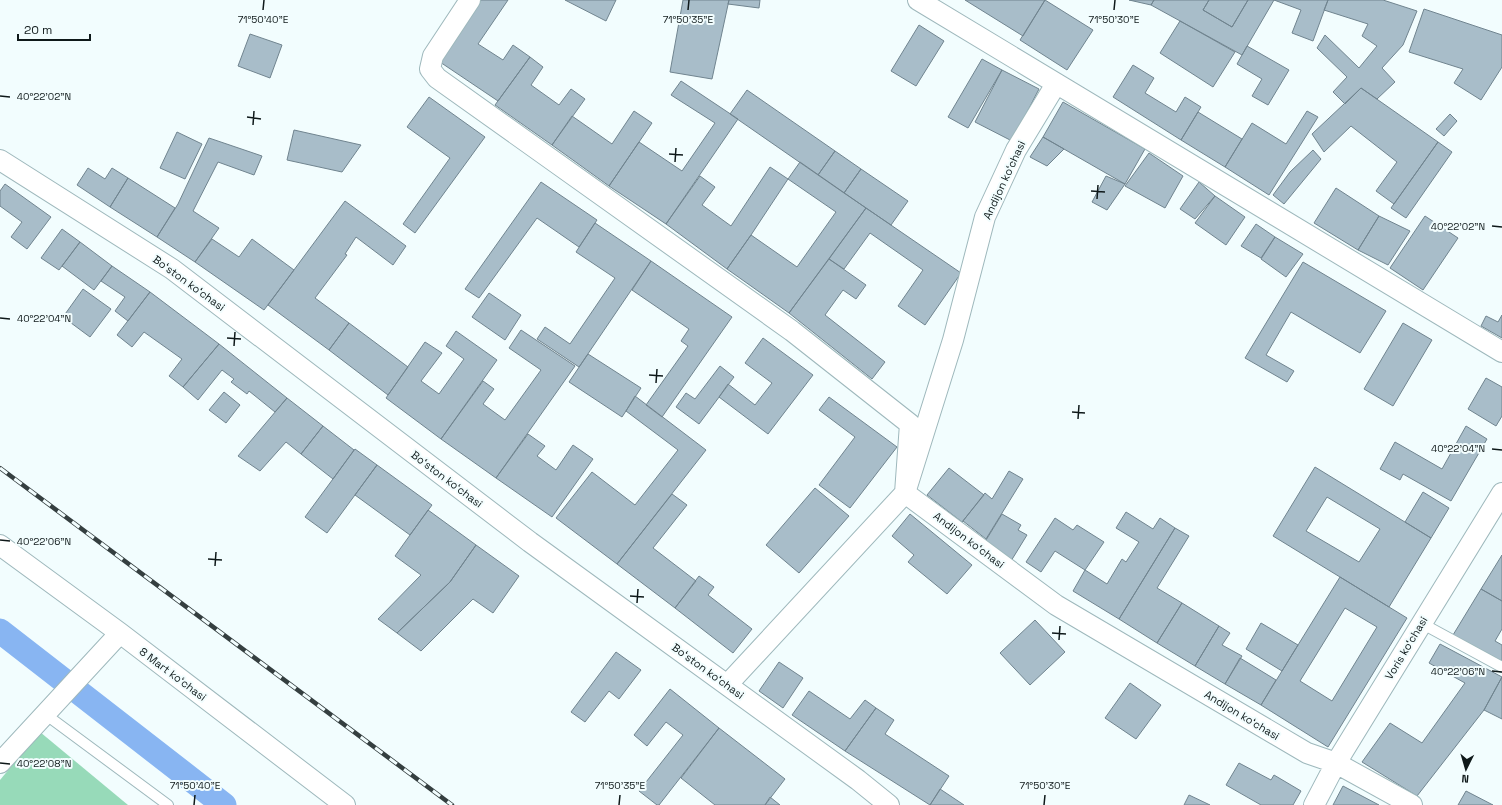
<svg xmlns="http://www.w3.org/2000/svg" width="1502" height="805" font-family="'Space Grotesk',sans-serif">
  <style>
    .green { fill: #97dab9 }
    .lines { fill: none; stroke-linecap: round; stroke-linejoin: round }
    .canal { stroke: #88b5f2; stroke-width: 25 }
    .building { fill: #a8bdc9; stroke: #70848f; fill-rule: evenodd }
    .service-casing { stroke: #9eb8bc; stroke-width: 12 }
    .minor-casing { stroke: #9eb8bc; stroke-width: 22 }
    .service { stroke: #fff; stroke-width: 10 }
    .minor { stroke: #fff; stroke-width: 20 }
    .rail-casing { stroke: #353f40; stroke-width: 4.5 }
    .rail { stroke: #f2fdfe; stroke-width: 3; stroke-dasharray: 9; stroke-linecap: butt }
    .ticks { fill: none; stroke: #0f191a; stroke-width: 1.5 }
    .labels { text-anchor: middle; stroke-width: 4; stroke-linejoin: round; paint-order: stroke }
    .street-label { font-size: 11px; fill: #0f191a; stroke: #f2fdfe }
    .ticks-label { font-size: 10px; text-anchor: middle; fill: #0f191a; stroke: #f2fdfe; stroke-width: 4; stroke-linejoin: round; paint-order: stroke }
  </style>
  <rect width="100%" height="100%" fill="#f2fdfe"/>
  <path class="green" d="M40,732L128,805H0V780Z"/>
  <g class="lines">
    <path class="canal" d="M0,631L224,805"/>
  </g>
  <path class="building" d="M479,0H508L478,44L503,60L513,45L530,57L498,101L437,60Z
    M565,0H616L606,21Z
    M683,0H729L712,79L670,72Z
    M729,0H760L759,8L728,4Z
    M965,0H1045L1023,36Z
    M1045,0L1093,30L1067,70L1020,40Z
    M1129,0H1154L1151,5Z
    M1154,0H1209L1203,10L1232,27L1248,0H1274L1242,55L1151,5Z
    M1209,0H1248L1232,27L1203,10Z
    M1274,0H1328L1313,41L1292,33L1301,10Z
    M1328,0H1383L1417,11L1403,45L1382,68L1395,82L1377,99L1361,88L1345,104L1333,92L1347,77L1317,48L1325,35L1359,68L1377,46L1362,36L1368,24L1324,10Z
    M1424,9L1502,35V67L1481,100L1454,83L1463,69L1409,52Z
    M1180,21L1235,52L1213,87L1160,53Z
    M919,25L944,41L916,86L891,71Z
    M250,34L282,45L270,78L238,66Z
    M1247,46L1289,70L1268,105L1252,96L1262,79L1237,64Z
    M530,57L543,67L531,85L559,105L571,89L585,99L552,145L495,105Z
    M982,59L1002,70L968,128L948,117Z
    M1133,65L1154,78L1145,93L1176,112L1185,97L1201,107L1181,140L1113,97Z
    M1002,70L1039,89L1012,141L975,122Z
    M681,81L738,119L666,224L609,186L639,142L682,171L715,123L671,95Z
    M1361,88L1438,142L1394,204L1376,191L1397,162L1351,126L1324,152L1312,134Z
    M747,90L835,151L818,175L730,114Z
    M429,97L485,137L415,233L403,224L450,158L407,127Z
    M1063,102L1145,149L1125,184L1043,137Z
    M634,111L652,123L609,186L552,145L572,116L612,144Z
    M1307,111L1318,117L1269,195L1225,167L1252,123L1286,144Z
    M1198,112L1242,139L1225,167L1181,140Z
    M1450,114L1457,121L1444,136L1436,129Z
    M294,130L361,145L342,172L287,160Z
    M177,132L202,144L185,179L160,168Z
    M1043,137L1064,149L1047,166L1030,157Z
    M209,138L262,156L254,175L218,162L193,211L219,228L195,262L157,237L178,204Z
    M1438,142L1452,152L1406,218L1391,208Z
    M1313,150L1321,159L1284,204L1273,195L1290,172Z
    M835,151L861,169L844,193L818,175Z
    M1149,153L1183,176L1165,208L1125,186Z
    M800,162L866,208L789,313L727,269L751,235L797,267L836,212L788,179Z
    M770,167L788,179L751,235L727,269L666,224L700,176L715,187L702,205L731,226Z
    M88,168L105,179L112,168L128,178L110,207L77,185Z
    M861,169L908,201L891,225L844,193Z
    M1106,176L1125,184L1107,210L1092,202Z
    M128,178L175,208L157,237L110,207Z
    M541,182L597,220L579,247L537,218L479,298L465,289Z
    M1199,182L1215,196L1195,219L1180,209Z
    M5,184L51,217L27,249L11,237L22,222L0,206V191Z
    M1336,188L1379,216L1358,250L1314,223Z
    M1215,196L1245,217L1226,245L1195,223Z
    M345,201L406,246L393,265L356,237L345,254L347,255L315,298L349,323L329,350L268,305Z
    M866,208L961,273L925,325L898,306L923,270L870,233L844,269L829,259Z
    M1379,216L1410,231L1388,265L1358,250Z
    M1425,216L1458,238L1423,290L1390,268Z
    M595,223L651,261L579,367L537,339L545,327L570,344L615,278L576,252Z
    M1256,224L1275,237L1261,258L1241,246Z
    M62,229L80,242L59,270L41,258Z
    M1275,237L1303,254L1286,277L1261,259Z
    M212,239L239,257L252,239L294,270L264,310L195,262Z
    M80,242L112,266L94,290L62,266Z
    M829,259L866,285L856,299L843,290L825,315L885,362L872,379L789,313Z
    M651,261L732,317L662,417L646,405L688,346L681,341L689,329L632,290Z
    M1303,262L1386,311L1360,353L1291,312L1266,355L1294,371L1287,382L1245,358Z
    M112,266L150,292L128,321L115,311L125,297L101,281Z
    M83,289L111,309L90,337L63,317Z
    M150,292L219,344L183,387L169,376L182,359L144,332L132,347L117,335Z
    M489,293L521,315L505,340L472,317Z
    M1502,315V338L1481,326L1486,316L1498,322Z
    M349,323L408,367L388,395L329,350Z
    M1403,323L1432,340L1393,406L1364,389Z
    M521,330L575,366L496,478L441,439L483,381L494,389L483,404L505,420L541,370L509,348Z
    M456,331L497,360L441,439L386,398L425,342L442,353L421,381L439,394L464,359L446,346Z
    M763,338L813,375L768,434L719,397L728,384L755,405L772,383L745,363Z
    M219,344L287,398L275,412L249,391L247,394L231,382L234,379L222,370L198,400L183,387Z
    M588,354L641,388L622,417L569,382Z
    M720,366L734,377L699,424L676,407L686,393L695,399Z
    M1486,378L1502,387V416L1496,426L1468,409Z
    M224,392L240,405L226,423L209,410Z
    M635,396L706,450L617,564L556,518L592,472L635,505L678,450L626,411Z
    M829,397L897,447L850,508L819,485L855,437L819,410Z
    M287,398L323,426L301,454L286,442L260,471L238,456Z
    M323,426L354,450L333,479L301,454Z
    M1466,426L1487,439L1451,501L1403,474L1400,480L1380,469L1395,442L1442,469Z
    M528,434L545,446L537,456L556,470L573,445L593,459L552,517L496,478Z
    M355,449L377,465L327,533L305,517Z
    M377,465L432,505L410,535L355,495Z
    M1315,467L1431,538L1389,607L1273,536ZM1327,497L1380,529L1359,562L1306,531Z
    M949,468L984,495L962,522L927,495Z
    M1009,471L1023,479L986,539L963,521L985,493L992,499Z
    M815,488L849,516L799,573L766,545Z
    M1423,492L1449,508L1431,538L1405,522Z
    M672,494L687,505L653,548L696,581L675,608L617,564Z
    M428,510L476,545L450,582L397,633L378,619L421,575L395,556Z
    M1126,512L1153,529L1160,518L1175,528L1119,619L1073,591L1085,570L1107,584L1122,559L1126,562L1139,542L1116,528Z
    M910,514L972,565L947,594L908,562L914,555L892,536Z
    M1002,514L1021,525L1018,530L1027,535L1011,561L983,545Z
    M1055,518L1073,530L1077,525L1104,542L1085,570L1055,551L1041,572L1026,562Z
    M1175,528L1189,536L1157,588L1182,603L1157,643L1119,619Z
    M476,545L519,576L493,613L473,599L421,651L397,633L450,582Z
    M1502,555V601L1481,589Z
    M699,576L714,587L708,595L752,629L733,653L675,608Z
    M1340,577L1407,618L1328,747L1261,705ZM1345,608L1377,627L1332,701L1300,681Z
    M1481,589L1502,601V629L1495,641L1502,645V662L1453,635Z
    M1182,603L1219,626L1195,666L1157,643Z
    M1035,620L1065,652L1030,685L1000,653Z
    M1261,623L1298,645L1282,671L1246,649Z
    M1219,626L1230,633L1222,645L1242,656L1225,684L1195,666Z
    M1440,644L1502,677L1484,710L1417,796L1362,762L1390,723L1422,743L1465,683L1429,663Z
    M616,652L641,670L619,699L609,691L585,722L571,712Z
    M1240,658L1276,680L1261,705L1225,684Z
    M779,662L803,678L783,708L759,691Z
    M1502,677V719L1484,710Z
    M1130,683L1161,705L1136,739L1105,718Z
    M670,689L719,728L659,805H657L639,791L683,735L666,722L647,746L634,735Z
    M809,691L850,719L865,700L876,708L845,751L792,715Z
    M876,708L894,720L885,734L949,776L930,805L845,751Z
    M719,728L785,779L765,805H715L681,778Z
    M1239,763L1271,780L1274,775L1301,791L1293,805H1261L1226,785Z
    M1343,786L1379,805H1333Z
    M940,789L964,805H930Z
    M1466,791L1493,805H1458Z
    M1189,795L1210,805H1184Z
    M770,797L780,805H765Z"/>
  <g class="lines">
    <g class="service-casing">
      <path id="service" d="M1421,623L1502,667
        M45,714L168,805"/>
    </g>
    <g class="minor-casing">
      <path id="minor" d="M470,0L433,56L430,69L437,78L792,331L910,424L905,493L727,685
        M918,0L1502,352
        M1056,84L1016,150L985,217L953,340L905,493L1056,605L1307,753L1336,763L1412,805
        M0,160L172,269L530,542L858,780L889,805
        M0,545L120,633L345,805
        M0,763L120,633
        M1314,805L1336,763L1502,493"/>
    </g>
    <use href="#service" class="service"/>
    <use href="#minor" class="minor"/>
    <g class="rail-casing">
      <path id="rail" d="M0,468L452,805"/>
    </g>
    <use href="#rail" class="rail"/>
  </g>
  <path class="ticks" d="M263,10L264,0M688,10L689,0M1114,10L1115,0M0,96L10,97M247,117L261,119M253,125L254,111M669,154L683,155M675,162L676,148M1091,191L1105,192M1097,199L1098,185M1492,226L1502,227M0,318L10,319M227,338L241,339M234,346L235,332M649,375L663,376M656,383L657,369M1072,412L1085,413M1078,419L1079,405M1492,449L1502,450M0,540L10,541M208,559L222,560M215,566L216,552M630,596L644,597M637,603L638,589M1052,633L1066,634M1059,640L1060,626M1492,671L1502,672M0,763L10,764M194,805L195,795M619,805L620,795M1044,805L1045,795"/>
  <g class="labels">
    <g class="street-label">
      <text transform="translate(1004 180) rotate(-65)" y="4">Andijon koʻchasi</text>
      <text transform="translate(189 283) rotate(36)" y="4">Boʻston koʻchasi</text>
      <text transform="translate(447 479) rotate(37)" y="4">Boʻston koʻchasi</text>
      <text transform="translate(969 540) rotate(37)" y="4">Andijon koʻchasi</text>
      <text transform="translate(1406 648) rotate(-59)" y="4">Voris koʻchasi</text>
      <text transform="translate(708 671) rotate(36)" y="4">Boʻston koʻchasi</text>
      <text transform="translate(173 674) rotate(37)" y="4">8 Mart koʻchasi</text>
      <text transform="translate(1242 715) rotate(31)" y="4">Andijon koʻchasi</text>
    </g>
  </g>
  <g class="ticks-label">
    <text x="263" y="23">71°50'40"E</text>
    <text x="688" y="23">71°50'35"E</text>
    <text x="1114" y="23">71°50'30"E</text>
    <text x="44" y="100">40°22'02"N</text>
    <text x="1458" y="230">40°22'02"N</text>
    <text x="44" y="322">40°22'04"N</text>
    <text x="1458" y="452">40°22'04"N</text>
    <text x="44" y="545">40°22'06"N</text>
    <text x="1458" y="675">40°22'06"N</text>
    <text x="44" y="767">40°22'08"N</text>
    <text x="195" y="789">71°50'40"E</text>
    <text x="620" y="789">71°50'35"E</text>
    <text x="1045" y="789">71°50'30"E</text>
  </g>
  <g transform="translate(1466 769) rotate(185)" stroke="#f2fdfe" stroke-width="3" paint-order="stroke">
  <path d="M0-3L7 15L0 10L-7 15Z" fill="#0f191a"/>
  <text y="-6" font-size="11" font-weight="bold" text-anchor="middle" fill="#0f191a">N</text>
  </g>
  <path d="M18 34v6h72v-6" fill="none" stroke="#0f191a" stroke-width="2"/>
  <text x="24" y="34" font-size="12" fill="#0f191a" stroke="#f2fdfe" stroke-width="3" paint-order="stroke">20 m</text>
</svg>
